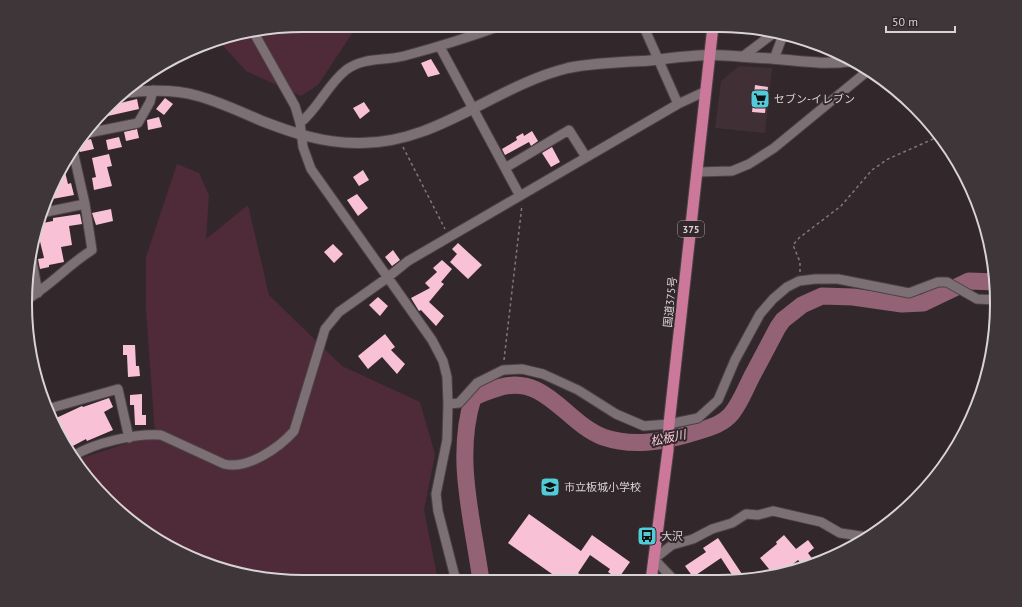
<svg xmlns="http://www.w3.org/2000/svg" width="1022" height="607" font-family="'PT Sans','Noto Sans JP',sans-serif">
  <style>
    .built { fill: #402f35 }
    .green { fill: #4f2a39 }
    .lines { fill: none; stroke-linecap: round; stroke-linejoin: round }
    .river { stroke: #936275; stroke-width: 17 }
    .building { fill: #f9c1d5 }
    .minor-casing { stroke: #4c4346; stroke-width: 11 }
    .tertiary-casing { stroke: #4c4346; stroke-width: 12 }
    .trunk-casing { stroke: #4c4346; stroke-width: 13 }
    .path { stroke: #81787b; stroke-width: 1.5; stroke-dasharray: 3 3; stroke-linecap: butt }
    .minor { stroke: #7d7074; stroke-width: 9 }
    .tertiary { stroke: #7d7074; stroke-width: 10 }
    .trunk { stroke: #cc789a; stroke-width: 11 }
    .labels { text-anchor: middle; stroke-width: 4; stroke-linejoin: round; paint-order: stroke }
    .shield { fill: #32282b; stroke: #a8a0a2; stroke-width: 1 }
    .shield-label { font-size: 10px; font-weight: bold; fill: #dad3d5 }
    .poi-label { font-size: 11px; fill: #dad3d5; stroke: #32282b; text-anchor: start }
    .street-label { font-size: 11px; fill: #dad3d5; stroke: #32282b }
    .water-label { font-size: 12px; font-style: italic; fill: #fac9da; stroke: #32282b }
    .rim { fill: none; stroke: #dad3d5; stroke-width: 2 }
  </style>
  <rect width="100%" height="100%" fill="#32282b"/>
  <path class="built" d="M739,66L772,68L765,133L715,128L721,81Z"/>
  <path class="green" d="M304,25H360L353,32L318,85L301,96L246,71L217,39Z
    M177,164L199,173L209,195L206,239L248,205L269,295L342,366L420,402L435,454L424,510L438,581H285L214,567L149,535L84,474L79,459L155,434L146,310V257Z"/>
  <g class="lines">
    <path class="river" d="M481,581C473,521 454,458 473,398C481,393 491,390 501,387C546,375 566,423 603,437C632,447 661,442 689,434C704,429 722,426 732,413C740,403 745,390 751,378C760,361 769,344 778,327L783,320L802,305L822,296L853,297L902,304L923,303L969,281L995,282"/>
  </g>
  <path class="building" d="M431,59L440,74L428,77L421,63Z
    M755,85L768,87L765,113L752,112Z
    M165,98L173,104L164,115L156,109Z
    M137,99L139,109L99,118L112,105Z
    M364,102L370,111L360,119L353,108Z
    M159,117L162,127L148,130L147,120Z
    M137,129L139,138L126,141L124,132Z
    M532,131L538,141L531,146L529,142L505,155L502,149L517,140L516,137L523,133L524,136Z
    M119,137L122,147L108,150L106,140Z
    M91,139L94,149L80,152L78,142Z
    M552,147L560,162L551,167L542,153Z
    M109,154L112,166L107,167L112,186L94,190L92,178L96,177L92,158Z
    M64,168L68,184L71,183L74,195L47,200Z
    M363,170L369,180L359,186L353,177Z
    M357,194L368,208L358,216L347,200Z
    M111,209L113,221L96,225L92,213Z
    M80,214L82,224L69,226L72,245L61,247L64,262L49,265V267L40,269L38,259L44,258L37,229L38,224L53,221V218Z
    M458,243L482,265L468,279L450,262L457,254L452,249Z
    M333,244L343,254L334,263L324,252Z
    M393,250L400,260L392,266L385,257Z
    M442,260L452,269L441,282L444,284L429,302L444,316L436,326L421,310L419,311L411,298L430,288L425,283L437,272L433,268Z
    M378,297L388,306L380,316L369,305Z
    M385,334L395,347L391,350L405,364L397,374L382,357L368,369L358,356Z
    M123,345H135L136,366H139L140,376L128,377L127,355H123Z
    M142,394V415H146V425H135L134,405H130V395Z
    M109,398L113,407L104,412L113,430L87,441L86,439L69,448L54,419L82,406L83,407Z
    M529,514L581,551L592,535L630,562L618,579L608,572L610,569L590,555L578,573L590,581H562L508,543Z
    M784,535L796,549L808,540L814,548L808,553L816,564L805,568L798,560L783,572L773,574L760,558L777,544L776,542Z
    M718,538L746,580L736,581L721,558L693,577L685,566L706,552L703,548Z"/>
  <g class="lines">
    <g class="minor-casing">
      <path id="minor" d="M643,25L678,104
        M254,33L295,106L300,123L303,147L311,169L432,340L443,361L447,377L448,404L447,440L436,494L438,511L456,581
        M440,47L520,196
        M742,57L774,33
        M774,59L783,35
        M300,123C318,109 327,85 346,70C363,57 384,61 404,56C438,47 470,37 503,25
        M83,134L138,123L150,102L153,90
        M505,168L569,130L586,157
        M697,172L732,171L749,164L774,148L864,74L866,68
        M41,213L85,204
        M32,261L38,293
        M26,300C50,286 68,265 92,250L85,204L73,151
        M448,404L459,403L477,383L503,370L522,369L543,374L578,390L616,414L644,426L669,424L698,418L718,400L735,360L760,314L773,299L787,287L799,281L815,279H838L909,293L938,282H947L977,299L997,300
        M47,406L51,408L118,389L129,438
        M73,456C94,443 136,433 161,435L224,464C247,470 279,448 294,431L325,329L339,312L387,278L408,261L678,104L706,91
        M675,581L654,559L672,545L693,539L712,529L732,523L746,514L758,515L773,511L821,522L840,533L867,537"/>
    </g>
    <g class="tertiary-casing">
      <path id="tertiary" d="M123,93C148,90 174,89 198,96C220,102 241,112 262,121C293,133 323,143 357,143C436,145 494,86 568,68C593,63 619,62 644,61C666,59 689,55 712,55C728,55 744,57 761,58C791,59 821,66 851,61"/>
    </g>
    <g class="trunk-casing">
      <path id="trunk" d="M651,581L668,450L669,424L713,26"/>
    </g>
    <path class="path" d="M403,147L445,229
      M800,272V262L793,245L799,238L841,206L872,170L888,159L940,136
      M504,360L522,205"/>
    <use href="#minor" class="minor"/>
    <use href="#tertiary" class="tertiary"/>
    <use href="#trunk" class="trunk"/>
  </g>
  <defs>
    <g id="supermarket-square" transform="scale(1)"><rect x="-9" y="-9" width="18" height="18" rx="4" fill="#52cbd8" stroke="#32282b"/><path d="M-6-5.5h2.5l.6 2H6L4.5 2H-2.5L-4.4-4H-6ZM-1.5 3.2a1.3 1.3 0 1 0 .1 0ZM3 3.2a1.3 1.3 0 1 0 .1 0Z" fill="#111"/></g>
    <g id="school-square" transform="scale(1)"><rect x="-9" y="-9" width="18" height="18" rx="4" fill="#52cbd8" stroke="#32282b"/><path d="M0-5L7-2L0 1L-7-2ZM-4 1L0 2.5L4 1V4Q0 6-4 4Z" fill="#111"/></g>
    <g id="bus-square" transform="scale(1)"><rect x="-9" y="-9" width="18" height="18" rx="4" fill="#52cbd8" stroke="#32282b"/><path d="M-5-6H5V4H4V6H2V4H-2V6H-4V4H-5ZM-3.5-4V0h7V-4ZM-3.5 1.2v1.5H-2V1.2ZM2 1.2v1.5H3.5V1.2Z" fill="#111"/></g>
  </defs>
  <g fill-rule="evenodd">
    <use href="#supermarket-square" x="760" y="99"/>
    <use href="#school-square" x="550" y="487"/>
    <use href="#bus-square" x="647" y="536"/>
  </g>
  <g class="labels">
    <rect class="shield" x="678" y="221" width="26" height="16" rx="3"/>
    <g class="shield-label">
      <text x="691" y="233">375</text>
    </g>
    <g class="poi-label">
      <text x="774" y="103">セブン-イレブン</text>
      <text x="564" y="491">市立板城小学校</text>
      <text x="661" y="540">大沢</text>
    </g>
    <g class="street-label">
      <text transform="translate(670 302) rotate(-84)" y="4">国道375号</text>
    </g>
    <g class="water-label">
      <text transform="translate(668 438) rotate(-12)" y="4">松板川</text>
    </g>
  </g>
  <path d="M0 0H1022V607H0ZM303 32H719A271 271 0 0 1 990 303V304A271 271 0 0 1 719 575H303A271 271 0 0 1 32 304V303A271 271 0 0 1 303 32Z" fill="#3f3639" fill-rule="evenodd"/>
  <path class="rim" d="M303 32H719A271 271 0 0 1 990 303V304A271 271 0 0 1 719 575H303A271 271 0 0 1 32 304V303A271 271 0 0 1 303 32Z"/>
  <path d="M886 26v6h69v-6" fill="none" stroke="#dad3d5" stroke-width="2"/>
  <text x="892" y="26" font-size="12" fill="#dad3d5" stroke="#32282b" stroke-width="3" paint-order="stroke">50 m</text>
</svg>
